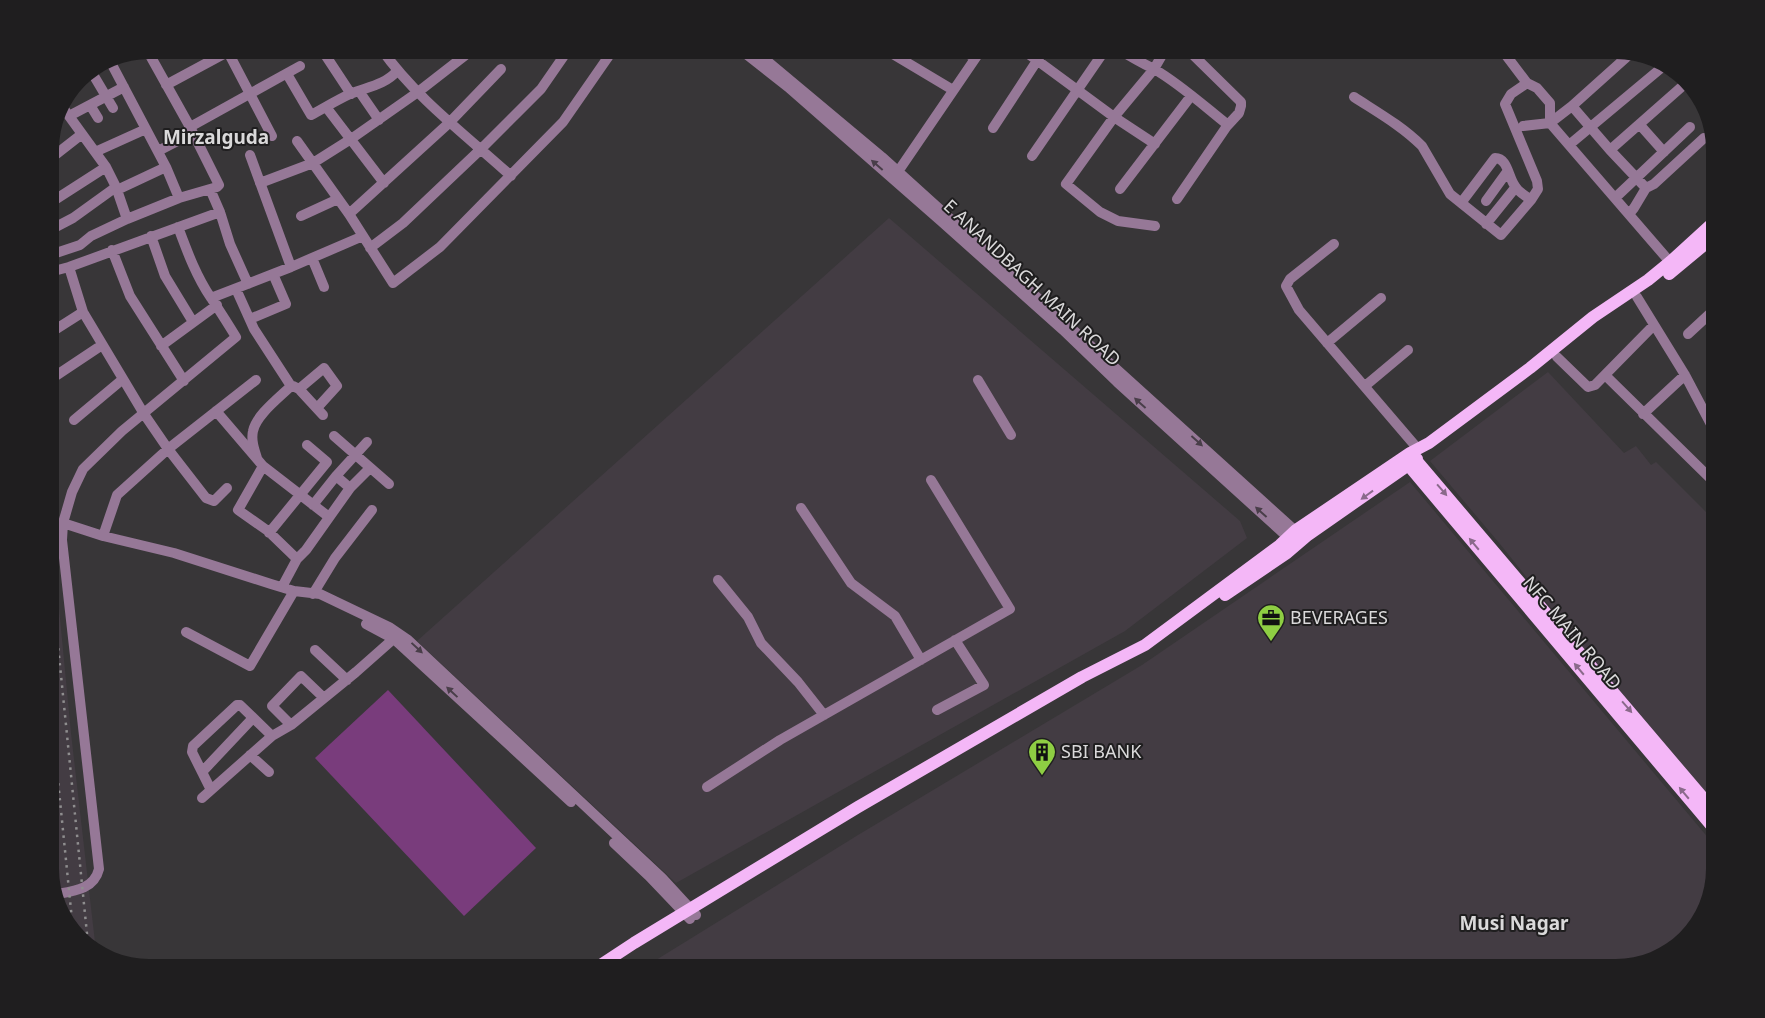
<svg xmlns="http://www.w3.org/2000/svg" width="1765" height="1018" font-family="'Noto Sans',sans-serif">
  <style>
    .built { fill: #433c43 }
    .green { fill: #793c7c }
    .lines { fill: none; stroke-linecap: round; stroke-linejoin: round }
    .minor { stroke: #967897; stroke-width: 10 }
    .major { stroke: #f4b7f7; stroke-width: 12 }
    .rail { stroke: #8f8e8f; stroke-width: 2.5; stroke-dasharray: 2.5 5; stroke-linecap: butt }
    .oneway { fill: #493e49 }
    .oneway2 { fill: #8a6a8b }
    .labels { text-anchor: middle; stroke-width: 4; stroke-linejoin: round; paint-order: stroke }
    .street-label { font-size: 18px; fill: #dad9da; stroke: #1f1e1f }
    .poi-label { font-size: 18px; fill: #dad9da; stroke: #1f1e1f; text-anchor: start }
    .neighbourhood-label { font-size: 19px; font-weight: bold; fill: #dad9da; stroke: #1f1e1f }
  </style>
  <rect width="100%" height="100%" fill="#383638"/>
  <path class="built" d="M889,218L1240,521L1247,538L1125,631L676,883L417,641Z
    M1548,372L1624,453L1636,446L1651,465L1656,462L1715,521V803L1577,640L1500,544L1430,461Z
    M1410,482L1715,846V869L1702,918L1666,955L1616,968H643L858,835L1142,665Z
    M50,514L71,733L96,951L66,924L54,886L50,850Z"/>
  <path class="green" d="M388,690L536,848L464,916L315,758Z"/>
  <g class="lines">
    <path class="minor" d="M322,50L351,94
      M382,50C417,99 466,135 511,176
      M741,50L788,87L942,222L1063,330L1117,382L1292,541
      M754,50L882,157L1301,536
      M886,50L953,90
      M962,50L975,58
      M1023,50L1114,117L1155,144
      M1120,50C1131,57 1142,63 1154,69C1180,84 1204,106 1228,125
      M1502,50L1527,83L1537,88L1550,103V123L1670,262
      M1525,50L1526,52
      M228,52L272,136
      M109,59L166,167L179,198
      M287,74L311,115C324,108 337,100 350,94C367,87 385,85 397,71
      M94,76L113,108
      M166,85L231,50
      M359,91L379,120
      M1354,97C1377,112 1402,126 1422,146L1450,194L1501,235L1531,200L1538,189L1537,181L1505,104L1511,94L1527,83
      M61,105L106,167L116,187L127,219
      M90,105L98,118
      M1572,106L1610,150L1646,188L1654,184L1704,138
      M326,107L384,183
      M69,116L124,87
      M1640,125L1664,152
      M1523,126L1550,123L1572,106L1630,54
      M190,127L300,66
      M993,128L1044,50
      M297,141L349,214L393,283L440,247L563,122L613,50
      M1569,145L1666,64
      M1610,150L1686,83
      M158,151L193,133
      M95,152L146,129
      M250,155L291,267
      M1032,156L1105,50
      M50,159L82,134
      M895,176L981,50
      M260,183L313,163L351,139L418,92L472,50
      M210,189L220,212L230,244L248,284
      M1120,189L1191,96
      M117,190L166,167
      M1615,198L1690,127
      M1177,199L1227,126L1239,113L1241,106V102L1188,50
      M1486,201L1507,172
      M50,203L106,167
      M1461,203L1495,158C1508,158 1508,177 1515,186C1518,192 1526,196 1531,200
      M349,214L449,123L501,69
      M1629,214L1634,208L1646,188
      M301,216L338,199
      M1486,224L1515,188
      M1155,226L1118,221L1100,212L1066,184L1114,117L1154,69L1165,50
      M50,230L73,218L116,187
      M151,236L165,276L193,322
      M1334,244L1290,279L1286,286L1299,310L1418,449
      M370,248L403,223L481,149L541,89L568,50
      M112,250L130,296L184,381
      M50,255L80,245L91,236L127,219L179,198L217,187L219,185L190,127L147,50
      M312,258L324,287
      M69,267L83,312L144,414L168,449L206,498L214,501L227,488
      M50,272L69,267L220,212
      M236,289L254,329L291,386C280,397 256,415 253,431C251,440 254,449 257,458
      M1637,297L1685,375L1715,432
      M211,298L291,267L363,236
      M250,319L286,304L273,274
      M50,333L83,312
      M1688,334L1715,309
      M1327,343L1381,298
      M161,346L217,305
      M1557,357L1588,387L1595,385L1654,325
      M57,375L102,345
      M1605,375L1715,483
      M978,380L1011,435
      M293,386L299,389L323,415
      M1365,386L1408,350
      M299,389L324,368L337,386L317,408
      M216,411L263,466L329,517
      M1643,414L1685,375
      M74,420L123,379
      M334,436L389,484
      M263,466L238,510L268,531L297,559
      M350,488L370,468
      M313,505L336,476
      M801,508L851,583L895,616L921,660
      M63,523L103,536L174,553L271,584L294,591L320,594L389,627L408,640L662,878L696,915
      M269,533L327,462L307,445
      M103,536L117,495L168,449L256,380
      M718,580L748,617L761,643L798,682L824,715
      M282,587L297,559L306,550L350,488L336,476L367,442
      M313,594L335,558L372,510
      M366,624L394,639L571,802
      M186,632L250,666L294,591
      M315,650L347,680
      M937,710L984,685L955,640
      M291,725L272,706L301,676L324,698
      M250,755L269,772
      M202,772L192,752L193,746L237,705H240L272,736
      M707,787L780,740L1010,609L931,480
      M211,790L202,772L253,718
      M202,798L272,736L291,725L356,672L399,634
      M614,843L649,876L690,919
      M57,894C75,891 94,889 99,869L62,540L63,523L72,492L83,469L122,431L236,337C228,324 220,311 211,298C196,276 187,251 178,227"/>
    <path class="major" d="M1669,274L1715,236
      M1410,453L1715,812
      M1403,459L1715,830
      M1225,595L1287,553L1308,535L1417,459
      M596,968L634,943L858,807L1082,677L1145,645L1280,545L1296,530L1410,453L1429,443L1530,368L1593,317L1648,280L1670,262L1715,221"/>
    <path class="rail" d="M50,566L88,944
      M50,701L73,930"/>
  </g>
  <defs><path id="oneway-solid" d="M-6-.8H1V-3.2L6.5 0L1 3.2V.8H-6Z" transform="scale(1.25)"/></defs>
  <g class="oneway">
    <use href="#oneway-solid" transform="translate(877 165) rotate(-139)"/>
    <use href="#oneway-solid" transform="translate(1140 403) rotate(-138)"/>
    <use href="#oneway-solid" transform="translate(1197 441) rotate(42)"/>
    <use href="#oneway-solid" transform="translate(1261 512) rotate(-138)"/>
    <use href="#oneway-solid" transform="translate(417 648) rotate(43)"/>
    <use href="#oneway-solid" transform="translate(452 692) rotate(-137)"/>
  </g>
  <g class="oneway2">
    <use href="#oneway-solid" transform="translate(1442 490) rotate(49)"/>
    <use href="#oneway-solid" transform="translate(1367 495) rotate(144)"/>
    <use href="#oneway-solid" transform="translate(1474 544) rotate(-130)"/>
    <use href="#oneway-solid" transform="translate(1579 669) rotate(-130)"/>
    <use href="#oneway-solid" transform="translate(1627 707) rotate(49)"/>
    <use href="#oneway-solid" transform="translate(1684 793) rotate(-130)"/>
  </g>
  <defs>
    <g id="office-pin" transform="scale(1.4375)"><path d="M0 17L-7.5 6A9.5 9.5 0 1 1 7.5 6Z" fill="#8ece43" stroke="#1f1e1f"/><path d="M-6-3h4V-5.5h4V-3h4V5H-6ZM-1-4.5V-3h2v-1.5ZM-6 0V1H6V0Z" fill="#111"/></g>
    <g id="building-pin" transform="scale(1.4375)"><path d="M0 17L-7.5 6A9.5 9.5 0 1 1 7.5 6Z" fill="#8ece43" stroke="#1f1e1f"/><path d="M-4-6H4V6H1V3H-1V6H-4ZM-2.5-4.3h1.7v1.8h-1.7ZM.8-4.3h1.7v1.8H.8ZM-2.5-1h1.7V.8h-1.7ZM.8-1h1.7V.8H.8Z" fill="#111"/></g>
  </defs>
  <g fill-rule="evenodd">
    <use href="#office-pin" x="1271" y="618"/>
    <use href="#building-pin" x="1042" y="752"/>
  </g>
  <g class="labels">
    <g class="street-label">
      <text transform="translate(1032 283) rotate(43)" y="6">E ANANDBAGH MAIN ROAD</text>
      <text transform="translate(1572 633) rotate(50)" y="6">NFC MAIN ROAD</text>
    </g>
    <g class="poi-label">
      <text x="1290" y="624">BEVERAGES</text>
      <text x="1061" y="758">SBI BANK</text>
    </g>
    <g class="neighbourhood-label">
      <text x="216" y="144">Mirzalguda</text>
      <text x="1514" y="930">Musi Nagar</text>
    </g>
  </g>
  <path d="M0 0H1765V1018H0ZM149 59H1616A90 90 0 0 1 1706 149V869A90 90 0 0 1 1616 959H149A90 90 0 0 1 59 869V149A90 90 0 0 1 149 59Z" fill="#1f1e1f" fill-rule="evenodd"/>
</svg>
